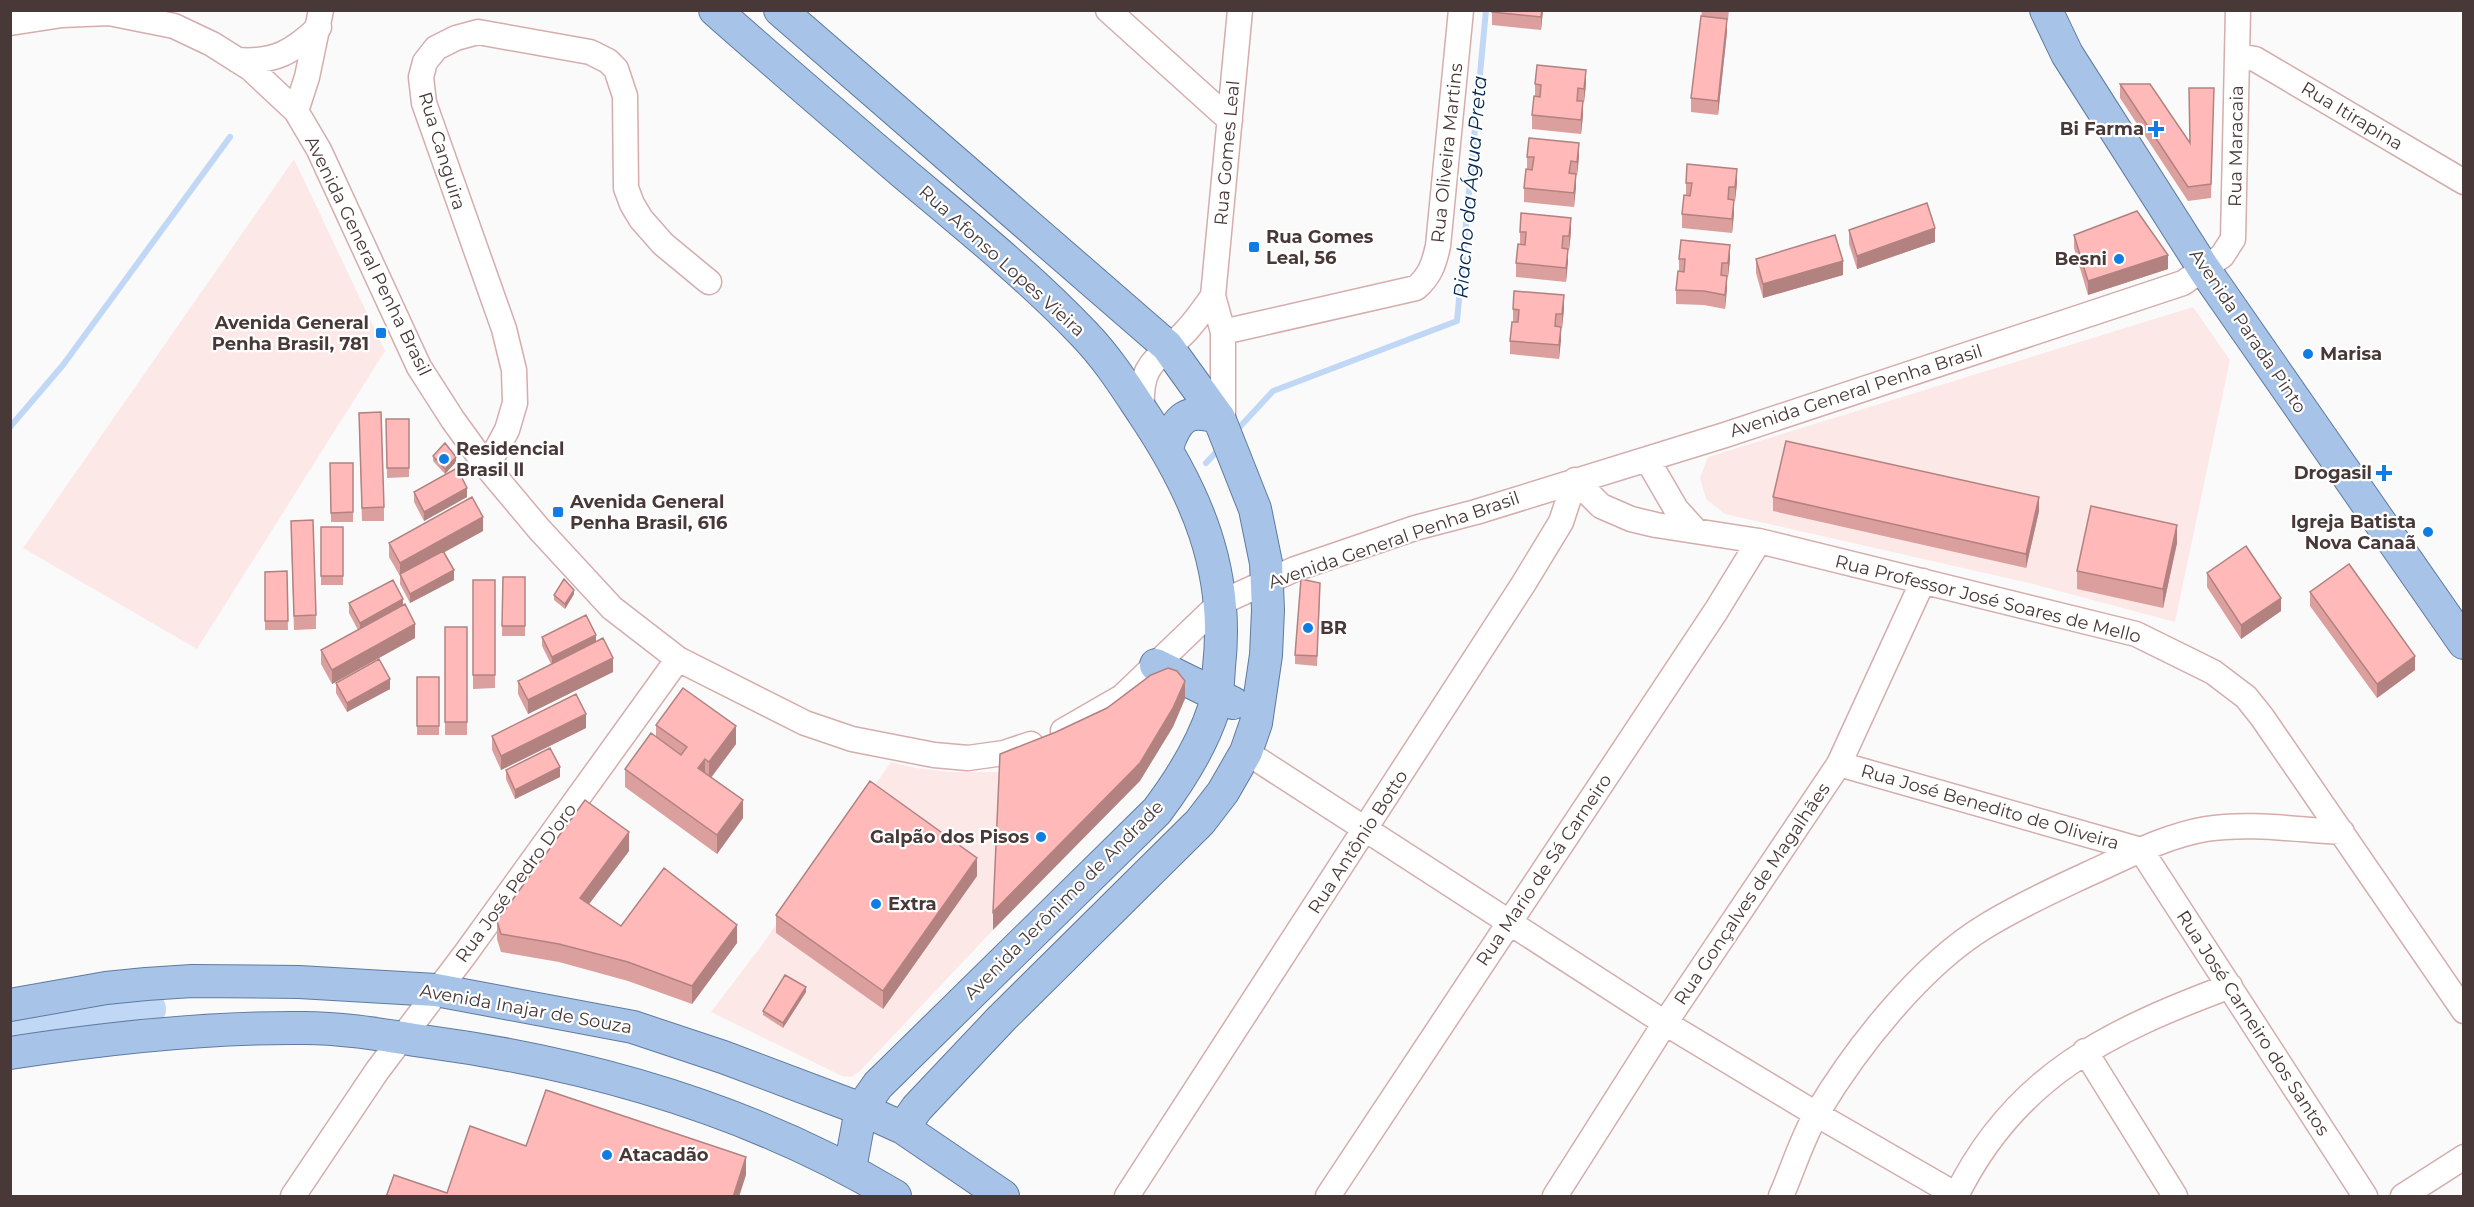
<svg xmlns="http://www.w3.org/2000/svg" width="2474" height="1207" font-family="Montserrat,sans-serif">
  <style>
    .built { fill: #fde8e8 }
    .lines { fill: none; stroke-linecap: round; stroke-linejoin: round }
    .stream { stroke: #c0d8f5; stroke-width: 6 }
    .river { stroke: #c0d8f5; stroke-width: 36 }
    .minor-casing { stroke: #d4adac; stroke-width: 27 }
    .major-casing { stroke: #5f7aa0; stroke-width: 34 }
    .minor { stroke: #fff; stroke-width: 24 }
    .major { stroke: #a7c4e8; stroke-width: 32 }
    .wall { fill: #db9f9e }
    .shaded-wall { fill: #b28281 }
    .building { fill: #ffb9b8; stroke: #b28281; stroke-width: 1.5 }
    .poi-dot { fill: #0f7de4; stroke: #fff; stroke-width: 2 }
    .labels { text-anchor: middle; stroke-width: 4.5; stroke-linejoin: round; paint-order: stroke }
    .street-label { font-size: 18px; fill: #483837; stroke: #fff }
    .poi-label { font-size: 18px; font-weight: bold; fill: #483837; stroke: #fff; text-anchor: start }
    .water-label { font-size: 20px; font-style: italic; fill: #002953; stroke: #fff }
  </style>
  <rect width="100%" height="100%" fill="#fafafa"/>
  <path class="built" d="M294,159L385,351L197,649L23,548Z
    M2193,307L2230,360L2175,622L2029,583L1725,514L1706,499L1700,478L1708,457Z
    M891,762L916,768L950,772H1000L993,930L859,1072L851,1077L842,1076L711,1012L759,949Z"/>
  <g class="lines">
    <path class="stream" d="M10,427L63,365L230,137
      M1236,431L1273,391L1457,321L1486,10
      M1206,463L1221,447"/>
    <path class="river" d="M10,1027L103,1013L148,1009"/>
    <g class="minor-casing">
      <path id="minor" d="M1108,10L1230,120
        M10,23L62,15L109,13L174,26L212,44L250,68L296,111L319,150L419,367L453,420L487,467L539,529L612,608L678,659L805,723L852,739L934,755L968,758L1004,753L1031,744
        M2238,56L2255,59L2464,182
        M237,60C274,63 293,52 319,27
        M296,111L307,77L321,10
        M1223,332L1416,288C1430,276 1434,264 1438,246L1461,10
        M1142,411C1139,360 1158,361 1187,330C1197,319 1205,307 1213,296
        M1223,427V332L1213,296L1240,10
        M1647,459L1676,509L1695,530
        M487,467L507,430L515,403L514,370L504,329L424,103L421,77L425,62L436,48L456,38L478,32L590,52L608,61L616,69L625,96L626,188L632,204L641,219L663,244L709,282
        M1063,731L1122,697L1220,603L1295,569L1415,528L1476,512L1725,435L2183,283L2222,256L2233,239L2238,10
        M1246,752L1665,1023L1816,1114L1958,1196
        M1839,764L2141,850L2365,1196
        M2085,1051L2175,1196
        M293,1196L377,1071L466,953L678,659
        M1127,1196L1524,583L1561,522L1575,480L1601,506L1631,519L1656,525L1759,541L2136,634L2213,672L2246,697L2262,717L2464,1011
        M1328,1196L1716,611L1759,541
        M1555,1196L1665,1023L1839,764L1923,581
        M1781,1196C1793,1169 1802,1138 1817,1113C1856,1048 1921,965 1986,926C2018,906 2054,890 2088,874C2126,857 2165,836 2206,829C2250,822 2298,830 2342,832
        M1956,1196C2015,1075 2110,1031 2230,986
        M2403,1196L2464,1157"/>
    </g>
    <g class="major-casing">
      <path id="major" d="M715,10C777,65 839,118 901,171C964,224 1029,276 1085,335C1108,359 1125,386 1143,413C1196,492 1230,570 1219,667C1218,680 1218,695 1214,708C1202,746 1181,779 1157,811L878,1085L861,1109L850,1169
        M780,10L1167,346L1219,418L1255,509L1266,563L1268,610L1266,655L1256,723L1246,752L1223,792L1200,822L1002,1018L917,1108L903,1128
        M2046,10L2067,54L2204,269L2464,643
        M1167,447C1177,418 1187,407 1219,418
        M1156,665L1233,703
        M10,1005L106,988L146,984L192,981L299,982L436,990L633,1027L723,1057L861,1109L903,1128L1003,1196
        M10,1053C107,1038 206,1027 304,1028C343,1028 383,1035 422,1041C587,1063 752,1110 895,1196"/>
    </g>
    <use href="#minor" class="minor"/>
    <use href="#major" class="major"/>
  </g>
  <path class="wall" d="M1492,10H1543L1541,30L1492,25Z
    M1702,10H1729L1728,20H1727V32L1718,115L1691,112V98Z
    M1535,84H1586L1584,102H1583V115L1581,134L1532,129V115L1535,97Z
    M2120,84L2189,142L2214,88L2211,198L2188,201L2120,98Z
    M1527,157H1579L1577,175H1576L1574,207L1524,202V188L1527,169Z
    M1686,183H1737L1735,201H1734V214L1732,233L1682,228V214L1686,195Z
    M1849,230L1935,242L1857,269L1849,244Z
    M1520,232H1571L1569,250H1568L1566,282L1516,277V263L1520,244Z
    M2074,235L2168,269L2088,295L2074,248Z
    M1679,259H1730L1728,277H1727L1725,309L1704,305L1676,304V290L1679,271Z
    M1756,259L1843,275L1763,298L1756,273Z
    M1513,309H1564L1562,328H1561L1559,359L1510,354V341L1513,322Z
    M386,419H409V477L387,478Z
    M359,427L384,507V521H362Z
    M433,456L456,462L445,474L433,461Z
    M330,463H353V522H331Z
    M414,492L467,497L424,521L414,502Z
    M1773,497L2039,511L2026,568L1773,511Z
    M321,527H343V585H321Z
    M483,531L444,552L454,580L410,603L400,584V576L389,557V543Z
    M291,535L316,615V629L294,630Z
    M2177,543L2163,608L2077,589V571Z
    M287,571L288,630H265V572Z
    M2207,573L2281,611L2241,639L2207,587Z
    M503,577H525V636H502Z
    M473,580H495V688L473,689Z
    M1320,592L1317,666L1295,664V655Z
    M2310,592L2415,670L2377,698L2310,606Z
    M574,594L565,609L554,600V595Z
    M349,603L403,605L415,638L332,684L321,664V650L358,630L349,613Z
    M445,627H467V735H445Z
    M542,637L596,642L613,672L528,714L518,694V681L551,664L542,646Z
    M417,677H439V735H417Z
    M336,683L390,689L347,712L336,693Z
    M656,725L736,744L711,778L743,818L717,854L625,787V769L656,737Z
    M586,728L501,770L492,750V736Z
    M506,770L560,777L515,799L506,779Z
    M629,851L589,904L621,926L737,943L692,1004L628,981L559,962L501,952L497,939V921Z
    M977,876L883,1009L776,933V915Z
    M806,992L783,1028L763,1015V1011Z"/>
  <path class="shaded-wall" d="M1542,10H1543L1541,30V17Z
    M1727,19V32L1718,115V101Z
    M1586,70V84L1584,102V89Z
    M1583,101V115L1581,134V120Z
    M1579,143V157L1577,175V162Z
    M1737,169V183L1735,201V187Z
    M1576,174V188L1574,207V193Z
    M1734,200V214L1732,233V219Z
    M1571,218V232L1569,250V236Z
    M1935,228V242L1857,269V256Z
    M1730,245V259L1728,277V263Z
    M1568,249V263L1566,282V268Z
    M2168,255V269L2088,295V281Z
    M1843,261V275L1763,298V284Z
    M1727,276V290L1725,309V295Z
    M1564,295V309L1562,328V314Z
    M1561,327V341L1559,359V345Z
    M456,457V462L445,474V469Z
    M467,488V497L424,521V512Z
    M2039,497V511L2026,568V554Z
    M483,517V531L401,576L400,574V576V563Z
    M2177,525V543L2163,608V589Z
    M454,570V580L410,603V594Z
    M574,590V594L565,609V604Z
    M2281,598V611L2241,639V625Z
    M403,599V608L360,632V623Z
    M415,624V638L332,684V670Z
    M596,635V644L552,666V657Z
    M2415,656V670L2377,698V684Z
    M613,658V672L528,714V700Z
    M390,679V689L347,712V703Z
    M1185,681V699L1173,727L1140,781L993,930V912Z
    M586,714V728L501,770V756Z
    M736,726V744L709,780V762Z
    M705,759V777L698,768Z
    M560,767V777L515,799V790Z
    M743,800V818L717,854V835Z
    M629,832V851L580,916V898Z
    M977,858V876L883,1009V991Z
    M737,925V943L692,1004V986Z
    M806,987V992L783,1028V1023Z
    M746,1157V1175L739,1197H733Z"/>
  <path class="building" d="M1492,10H1542L1541,17L1492,12Z
    M1701,16L1727,19L1718,101L1691,98Z
    M1537,65L1586,70L1584,89L1578,88L1577,101H1583L1581,120L1532,115L1534,96L1540,97L1541,85L1535,84Z
    M2120,84H2150L2190,143L2189,88H2214L2211,184L2188,187Z
    M1529,138L1579,143L1577,162L1571,161L1569,173L1576,174L1574,193L1524,188L1526,169L1532,170L1534,157H1527Z
    M1687,164L1737,169L1735,187H1729L1728,199L1734,200L1732,219L1682,214L1684,195L1690,196L1692,183H1686Z
    M1927,203L1935,228L1857,256L1849,230Z
    M2137,211L2168,255L2088,281L2074,235Z
    M1521,213L1571,218L1569,236H1563L1562,248L1568,249L1566,268L1516,263L1518,244L1525,245L1526,232H1520Z
    M1835,235L1843,261L1763,284L1756,259Z
    M1681,240L1730,245L1728,263H1722L1721,275L1727,276L1725,295L1704,291L1676,290L1678,271L1684,272L1685,259H1679Z
    M1514,291L1564,295L1562,314H1556L1555,326L1561,327L1559,345L1510,341L1512,322H1518L1519,310L1513,309Z
    M381,412L384,507L362,508L359,413Z
    M386,419H409V468H387Z
    M1786,441L2039,497L2026,554L1773,497Z
    M445,443L456,457L445,469L433,456Z
    M330,463H353V512L331,513Z
    M457,468L467,488L424,512L414,492Z
    M472,497L483,517L400,563L389,543Z
    M2091,506L2177,525L2163,589L2077,571Z
    M313,520L316,615L294,616L291,521Z
    M321,527H343V576H321Z
    M2246,546L2281,598L2241,625L2207,573Z
    M443,551L454,570L410,594L400,574Z
    M2349,564L2415,656L2377,684L2310,592Z
    M287,571L288,621H265V572Z
    M503,577H525V626H502Z
    M564,579L574,590L565,604L554,595Z
    M1301,579L1320,583L1317,656L1295,655Z
    M393,580L403,599L360,623L349,603Z
    M473,580H495V675H473Z
    M405,604L415,624L332,670L321,650Z
    M586,615L596,635L552,657L542,637Z
    M445,627H467V722H445Z
    M603,638L613,658L528,700L518,681Z
    M379,659L390,679L347,703L336,683Z
    M1168,668L1177,671L1185,681L1173,708L1140,763L993,912L1000,754L1056,732L1107,708L1151,675Z
    M417,677H439V726H417Z
    M683,688L736,726L709,762L705,759L698,768L743,800L717,835L625,769L651,733L681,755L687,747L656,725Z
    M576,694L586,714L501,756L492,736Z
    M550,748L560,767L515,790L506,770Z
    M870,781L977,858L883,991L776,915Z
    M585,800L629,832L580,898L621,926L664,868L737,925L692,986L628,962L559,944L501,934L497,921Z
    M785,975L806,987L783,1023L763,1011Z
    M546,1090L746,1157L733,1197H386L394,1175L447,1193L470,1126L526,1146Z"/>
  <g class="poi-dot">
    <path d="M2153 120h6v6h6v6h-6v6h-6v-6h-6v-6h6z"/>
    <rect x="1248" y="241" width="12" height="12" rx="3"/>
    <circle cx="2119" cy="259" r="6"/>
    <rect x="375" y="327" width="12" height="12" rx="3"/>
    <circle cx="2308" cy="354" r="6"/>
    <circle cx="444" cy="459" r="6"/>
    <path d="M2381 464h6v6h6v6h-6v6h-6v-6h-6v-6h6z"/>
    <rect x="552" y="506" width="12" height="12" rx="3"/>
    <circle cx="2428" cy="532" r="6"/>
    <circle cx="1308" cy="628" r="6"/>
    <circle cx="1041" cy="837" r="6"/>
    <circle cx="876" cy="904" r="6"/>
    <circle cx="607" cy="1155" r="6"/>
  </g>
  <g class="labels">
    <g class="street-label">
      <text transform="translate(2352 116) rotate(31)" y="6">Rua Itirapina</text>
      <text transform="translate(2236 146) rotate(-89)" y="6">Rua Maracaia</text>
      <text transform="translate(442 151) rotate(73)" y="6">Rua Canguira</text>
      <text transform="translate(1227 153) rotate(-85)" y="6">Rua Gomes Leal</text>
      <text transform="translate(1447 153) rotate(-84)" y="6">Rua Oliveira Martins</text>
      <text transform="translate(368 256) rotate(64)" y="6">Avenida General Penha Brasil</text>
      <text transform="translate(1002 261) rotate(42)" y="6">Rua Afonso Lopes Vieira</text>
      <text transform="translate(2248 331) rotate(56)" y="6">Avenida Parada Pinto</text>
      <text transform="translate(1856 391) rotate(-18)" y="6">Avenida General Penha Brasil</text>
      <text transform="translate(1394 540) rotate(-19)" y="6">Avenida General Penha Brasil</text>
      <text transform="translate(1988 599) rotate(14)" y="6">Rua Professor José Soares de Mello</text>
      <text transform="translate(1990 807) rotate(16)" y="6">Rua José Benedito de Oliveira</text>
      <text transform="translate(1358 842) rotate(-57)" y="6">Rua Antônio Botto</text>
      <text transform="translate(1544 870) rotate(-56)" y="6">Rua Mario de Sá Carneiro</text>
      <text transform="translate(516 883) rotate(-54)" y="6">Rua José Pedro D'oro</text>
      <text transform="translate(1752 894) rotate(-56)" y="6">Rua Gonçalves de Magalhães</text>
      <text transform="translate(1064 900) rotate(-45)" y="6">Avenida Jerônimo de Andrade</text>
      <text transform="translate(526 1009) rotate(10)" y="6">Avenida Inajar de Souza</text>
      <text transform="translate(2253 1023) rotate(57)" y="6">Rua José Carneiro dos Santos</text>
    </g>
    <g class="poi-label">
      <text x="2144" y="135" text-anchor="end">Bi Farma</text>
      <text x="1266" y="243">Rua Gomes<tspan x="1266" dy="21">Leal, 56</tspan></text>
      <text x="2107" y="265" text-anchor="end">Besni</text>
      <text x="369" y="329" text-anchor="end">Avenida General<tspan x="369" dy="21">Penha Brasil, 781</tspan></text>
      <text x="2320" y="360">Marisa</text>
      <text x="456" y="455">Residencial<tspan x="456" dy="21">Brasil ll</tspan></text>
      <text x="2372" y="479" text-anchor="end">Drogasil</text>
      <text x="570" y="508">Avenida General<tspan x="570" dy="21">Penha Brasil, 616</tspan></text>
      <text x="2416" y="528" text-anchor="end">Igreja Batista<tspan x="2416" dy="21">Nova Canaã</tspan></text>
      <text x="1320" y="634">BR</text>
      <text x="1029" y="843" text-anchor="end">Galpão dos Pisos</text>
      <text x="888" y="910">Extra</text>
      <text x="619" y="1161">Atacadão</text>
    </g>
    <g class="water-label">
      <text transform="translate(1470 187) rotate(-85)" y="7">Riacho da Água Preta</text>
    </g>
  </g>
  <rect width="2474" height="1207" fill="none" stroke="#483837" stroke-width="24"/>
</svg>
